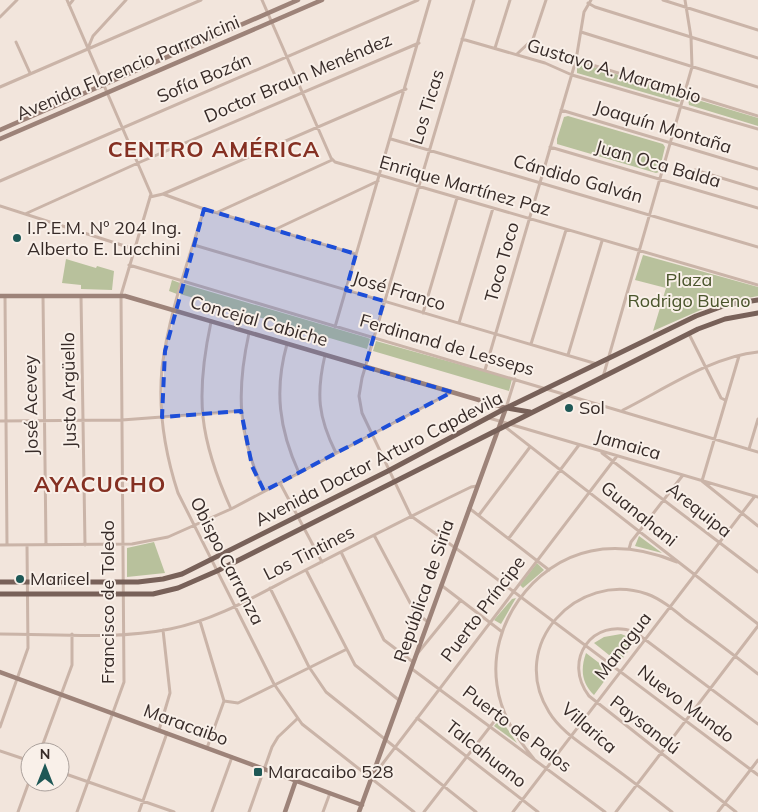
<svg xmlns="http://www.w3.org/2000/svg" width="758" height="812" font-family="Mulish,sans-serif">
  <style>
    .green { fill: #b8c19c }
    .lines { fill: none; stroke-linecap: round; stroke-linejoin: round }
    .minor { stroke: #cab4a8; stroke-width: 3 }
    .secondary { stroke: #9d8379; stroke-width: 4.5 }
    .primary { stroke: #786159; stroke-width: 5 }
    .marked { fill: #1d4ed8; fill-opacity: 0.2; stroke: #1d4ed8; stroke-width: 4; stroke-dasharray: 10 6; stroke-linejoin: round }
    .poi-dot { fill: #1e5856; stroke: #f9f0e9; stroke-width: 2 }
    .labels { text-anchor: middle; stroke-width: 4; stroke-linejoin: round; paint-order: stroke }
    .street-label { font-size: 18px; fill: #372b28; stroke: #f9f0e9 }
    .poi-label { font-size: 18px; fill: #372b28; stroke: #f9f0e9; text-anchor: start }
    .park-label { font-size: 18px; fill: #4a552c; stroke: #f9f0e9 }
    .district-label { font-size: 22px; font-weight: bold; letter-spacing: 1px; fill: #853022; stroke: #f9f0e9 }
  </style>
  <rect width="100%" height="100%" fill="#f2e5dc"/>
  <path class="green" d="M581,63L679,94L680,101L677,102L577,73V65Z
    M691,98L758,118V126L689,105L688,99Z
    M568,116L663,144L665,147L659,172L656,173L557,144V139L564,117Z
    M643,255L758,287V296L712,305L653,331L666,288L635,280Z
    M66,259L96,268L97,266L114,271L112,290L81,289V285L62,283Z
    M172,280L180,283L177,294L169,291Z
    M184,284L368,338L370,339L367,349L180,294Z
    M376,341L512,379L509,391L373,351Z
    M639,536L662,553L635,546Z
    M154,542L165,573L127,577V548Z
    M537,563L544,570L523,588L520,585Z
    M516,598L501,624L494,620L512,599Z
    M621,634L637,640L619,663L594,643L604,637Z
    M586,653L611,672L594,695C582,683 580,670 586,653Z
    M502,717L506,727L517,743L494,726Z"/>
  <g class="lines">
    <path class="minor" d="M67,0L151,194L121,295L124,682L77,812
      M262,0L331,158L335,162L758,285
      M474,0L362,378L359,396L362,413L411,516L461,552L758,775
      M663,0L758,30
      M588,3L595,7L758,58
      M69,5L73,0
      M0,17L17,0
      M581,32L758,87
      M462,39L545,63L572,75L758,129
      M16,42L30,73
      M88,48L93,36L126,0
      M495,48L510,0
      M517,54L533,39L546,0
      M576,60L758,116
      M0,87L201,0
      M561,110L758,169
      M391,139L758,247
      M550,147L758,208
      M695,170L758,189
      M0,181L418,0
      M163,194L406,89
      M150,197L163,194L204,209L356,254
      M0,206L134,249
      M204,209C189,259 168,316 162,368C158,410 165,453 178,493L274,684L302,724L414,812
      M218,212L332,160
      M25,214L138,163L419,43
      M276,229L378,181
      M194,245L597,364
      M129,265L758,452
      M5,296L7,545
      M43,296L46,545
      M81,296L85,545
      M423,313L457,198
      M211,322C195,397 199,438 231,509
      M459,323L493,208
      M335,327L430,0
      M249,333C236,392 238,436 264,491
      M689,334L721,398L725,400
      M287,344C274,390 279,429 299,473
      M531,344L566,230
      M325,355C316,394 318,417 336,453
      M568,355L602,241
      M739,356L702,481L758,526
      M485,370L576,60L584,12L591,0
      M603,377L692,67L691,37L685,0
      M506,408L515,379
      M623,410C663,390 713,356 758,352
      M489,418L758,497
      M0,421L122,420L241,411
      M504,426L758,624
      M749,449L758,419
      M602,453L758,572
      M280,483L322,562
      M469,508L549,570
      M479,515L530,447
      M374,535L415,612L428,622
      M509,538L579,445
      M0,545L132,544L168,537L231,509L452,392
      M629,549L631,542L683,475
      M341,552L384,640L413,662
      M306,570L355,665L400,701
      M441,585L501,631
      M270,588L309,667L326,692L476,812
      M200,621L224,701L207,748
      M0,634C56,634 115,640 170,629C216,620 257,595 298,574C356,544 413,515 471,487L477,486
      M417,654L461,600
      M412,669L605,812
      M224,701L238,703L345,650
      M417,718L538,812
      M0,727L28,648L27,545
      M159,730L170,693L163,630
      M0,751L30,761
      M40,752L72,665V634
      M534,759C516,737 501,715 497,685C488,626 532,563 591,551C620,545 650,551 677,562
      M60,772L174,812
      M374,775L617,456
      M18,812L30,779
      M139,812L167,733
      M212,812L232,757
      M249,812L272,747L278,737L297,719
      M323,812L330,793
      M424,812L503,710
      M513,812L755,496
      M616,812L758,626
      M672,812C649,794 626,776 602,759C584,745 561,732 549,712C507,645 577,570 647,594C661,599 674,610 685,619C710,637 734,655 758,674
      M718,812L758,760
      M736,812L589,696C562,661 592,616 635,632L758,724"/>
    <path class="secondary" d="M0,130L298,0
      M0,139L322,0
      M0,296H125L506,408L359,812
      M0,672L362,805
      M285,812L296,780"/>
    <path class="primary" d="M507,408L530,412
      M0,582H138L163,579L182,574L388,471L506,408L696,316L726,305L758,300
      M0,594H153L178,588L217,571L698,329L725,319L758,313"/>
  </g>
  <path class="marked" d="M204,209L356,254L346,290L384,301L365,367L452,392L264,491L252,466L241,411L162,417L165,351Z"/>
  <g class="poi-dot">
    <circle cx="17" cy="238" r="5"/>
    <circle cx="569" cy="408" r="5"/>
    <circle cx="20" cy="579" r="5"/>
    <rect x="253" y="767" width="10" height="10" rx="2.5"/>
  </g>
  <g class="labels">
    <g class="street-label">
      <text transform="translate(128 68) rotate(-23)" y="6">Avenida Florencio Parravicini</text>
      <text transform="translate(614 71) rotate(17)" y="6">Gustavo A. Marambio</text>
      <text transform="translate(204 78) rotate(-23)" y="6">Sofía Bozán</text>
      <text transform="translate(298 78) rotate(-23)" y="6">Doctor Braun Menéndez</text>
      <text transform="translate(427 107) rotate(-73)" y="6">Los Ticas</text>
      <text transform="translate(663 127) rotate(17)" y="6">Joaquín Montaña</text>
      <text transform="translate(658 164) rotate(16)" y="6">Juan Oca Balda</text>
      <text transform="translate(578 179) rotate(16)" y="6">Cándido Galván</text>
      <text transform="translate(465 186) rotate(16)" y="6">Enrique Martínez Paz</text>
      <text transform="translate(502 262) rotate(-74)" y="6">Toco Toco</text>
      <text transform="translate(399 291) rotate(17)" y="6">José Franco</text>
      <text transform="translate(259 321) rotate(16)" y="6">Concejal Cabiche</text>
      <text transform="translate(447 345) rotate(16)" y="6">Ferdinand de Lesseps</text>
      <text transform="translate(69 390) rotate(-91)" y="6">Justo Argüello</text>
      <text transform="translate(31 405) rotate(-91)" y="6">José Acevey</text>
      <text transform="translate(628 445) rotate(16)" y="6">Jamaica</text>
      <text transform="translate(379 459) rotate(-27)" y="6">Avenida Doctor Arturo Capdevila</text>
      <text transform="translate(699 510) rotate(38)" y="6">Arequipa</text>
      <text transform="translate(639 514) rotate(39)" y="6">Guanahani</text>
      <text transform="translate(309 553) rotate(-27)" y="6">Los Tintines</text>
      <text transform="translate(227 561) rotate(63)" y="6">Obispo Carranza</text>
      <text transform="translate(424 591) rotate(-71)" y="6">República de Siria</text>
      <text transform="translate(108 602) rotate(-90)" y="6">Francisco de Toledo</text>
      <text transform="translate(483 609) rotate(-53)" y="6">Puerto Príncipe</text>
      <text transform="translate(623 646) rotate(-52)" y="6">Managua</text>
      <text transform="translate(686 704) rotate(37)" y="6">Nuevo Mundo</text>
      <text transform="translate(186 725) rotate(20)" y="6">Maracaibo</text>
      <text transform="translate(645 725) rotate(38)" y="6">Paysandú</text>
      <text transform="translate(589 728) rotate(41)" y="6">Villarica</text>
      <text transform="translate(517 729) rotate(37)" y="6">Puerto de Palos</text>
      <text transform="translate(486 754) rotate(38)" y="6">Talcahuano</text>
    </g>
    <g class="poi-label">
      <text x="27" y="234">I.P.E.M. Nº 204 Ing.<tspan x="27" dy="21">Alberto E. Lucchini</tspan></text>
      <text x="579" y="414">Sol</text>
      <text x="30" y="585">Maricel</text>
      <text x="268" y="778">Maracaibo 528</text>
    </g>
    <g class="park-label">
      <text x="689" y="286">Plaza<tspan x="689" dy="21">Rodrigo Bueno</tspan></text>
    </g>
    <g class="district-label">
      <text x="214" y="157">CENTRO AMÉRICA</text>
      <text x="100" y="492">AYACUCHO</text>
    </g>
  </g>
  <g transform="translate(45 767)"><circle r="24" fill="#f9f0e9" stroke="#aba19c"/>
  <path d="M0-4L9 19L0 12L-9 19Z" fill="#1e5856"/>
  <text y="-8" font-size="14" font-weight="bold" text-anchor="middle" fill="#372b28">N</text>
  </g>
</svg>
